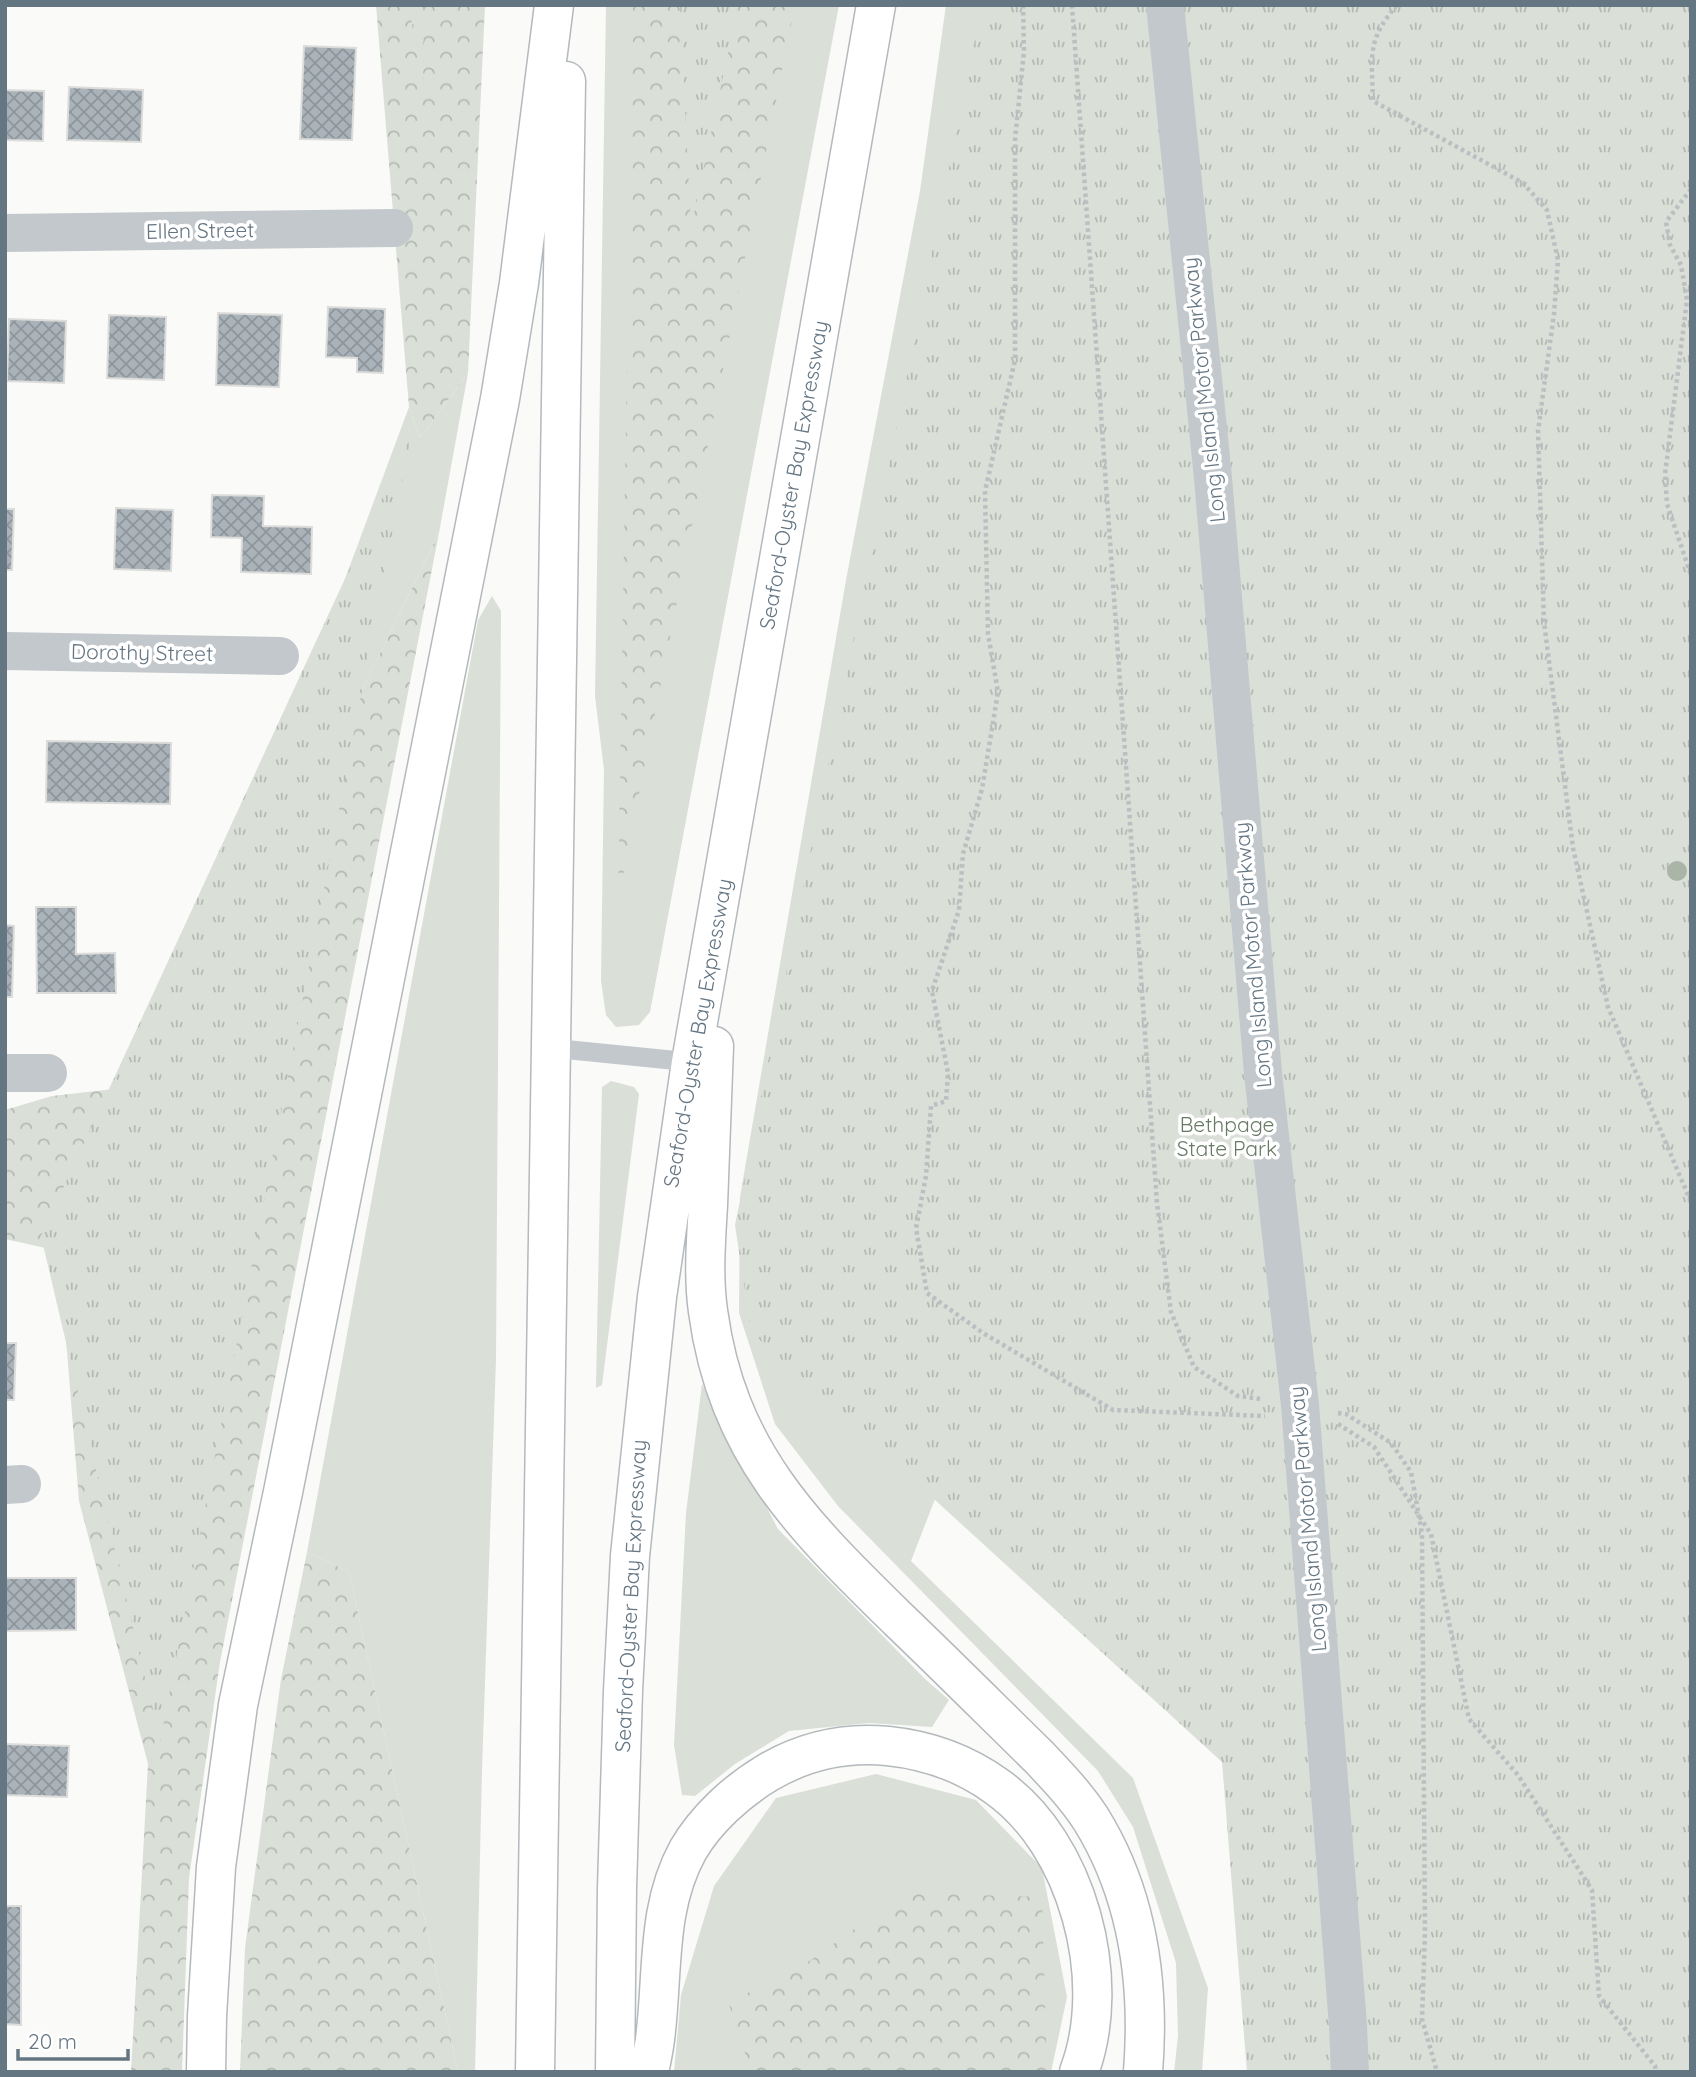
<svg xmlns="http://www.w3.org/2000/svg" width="1696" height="2077" font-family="Quicksand,sans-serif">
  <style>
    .grass { fill: #dadfd7 }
    .forest { fill: url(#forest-crowns) }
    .park { fill: url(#park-tufts) }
    .building { fill: url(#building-cross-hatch); stroke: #dcdcda; stroke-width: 2 }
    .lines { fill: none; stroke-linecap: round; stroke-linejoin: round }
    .highway-casing { stroke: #b4b9bd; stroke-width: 41 }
    .path { stroke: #bbbfc2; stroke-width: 4.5; stroke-dasharray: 3.5 3.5; stroke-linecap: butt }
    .lane { stroke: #c3c8cc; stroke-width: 19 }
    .street { stroke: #c3c8cc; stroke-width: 38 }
    .highway { stroke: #fff; stroke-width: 38 }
    .tree { fill: #aab4a7 }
    .labels { text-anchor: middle; stroke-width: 7; stroke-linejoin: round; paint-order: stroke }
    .street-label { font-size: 21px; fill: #657683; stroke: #fff }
    .park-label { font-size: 21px; fill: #687a64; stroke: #fff }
  </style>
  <defs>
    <pattern id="forest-crowns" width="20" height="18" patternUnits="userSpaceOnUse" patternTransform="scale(1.75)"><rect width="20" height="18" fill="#dadfd7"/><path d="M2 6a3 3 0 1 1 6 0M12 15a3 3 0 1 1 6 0" fill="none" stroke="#b4b9b4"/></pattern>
    <pattern id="park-tufts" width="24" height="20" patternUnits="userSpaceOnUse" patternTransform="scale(1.75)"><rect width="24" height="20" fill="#dadfd7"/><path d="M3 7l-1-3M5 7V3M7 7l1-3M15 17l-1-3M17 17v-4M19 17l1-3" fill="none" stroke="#b4b9b4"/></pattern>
    <pattern id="building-cross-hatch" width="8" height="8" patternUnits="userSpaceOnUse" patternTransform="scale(1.75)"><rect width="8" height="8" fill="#aab3b9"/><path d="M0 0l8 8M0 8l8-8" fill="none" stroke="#8e969c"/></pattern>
  </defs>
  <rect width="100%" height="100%" fill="#fafaf8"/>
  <path class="grass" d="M606,5H839L650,1012L639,1025L616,1027L606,1015L601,981L604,770L595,696Z
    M946,5H990L954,1450L911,1561L1133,1778L1208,1988L1202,2072H1174L1178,2036L1176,1963L1133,1827L1098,1771L838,1506L775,1424L739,1313L740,1197L846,580L920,191Z
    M468,373L439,533L339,737L269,783L409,407L420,438Z
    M492,596L501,611L496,1359L482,1770L475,2072H458L349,1572L307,1552L478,620Z
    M611,1081L634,1087L639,1094L602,1385L596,1388L602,1087Z
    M702,1384L778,1529L924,1678L949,1700L932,1727L869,1723L789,1731L735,1764L695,1796L682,1795L674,1745L686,1513Z
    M876,1774L976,1800L1042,1868L1067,1997L1051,2072H674L681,1995L714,1886L776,1798Z"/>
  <path class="forest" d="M376,5H485L468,373L420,438L409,407Z
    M633,5H795L618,901Z
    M439,533L220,1662L189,1878L182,2072H131L148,1764L79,1501L59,1251L5,1239V1110L52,1096L123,1088L339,737Z
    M307,1552L349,1572L458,2072H240L245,1948L281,1679Z
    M905,1893L1042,1897L1047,2072H751L728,2001L787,1977Z"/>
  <path class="park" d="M409,5H424L423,96Z
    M680,5H738L691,228Z
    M982,5H1691V2072H1247L1222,1762L751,1332L735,1225Z
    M411,436L160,1742L41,1236Z"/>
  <path class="building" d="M304,46L356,48L352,140L300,139Z
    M69,87L143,90L141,142L67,140Z
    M5,90L44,91L43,141L5,140Z
    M328,307L385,309L383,373L357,372V358L326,357Z
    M218,313L282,315L279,387L216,385Z
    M109,315L166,317L164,380L107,378Z
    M9,319L66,321L64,383L7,381Z
    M212,495L264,496L263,526L312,527L311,574L241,572L242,538L211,537Z
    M116,508L173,510L171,571L114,569Z
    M5,509H14L12,570H5Z
    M47,741L171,743L170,804L46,802Z
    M36,907H76V954L115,953L116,993H37Z
    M5,925L14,926L12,997H5Z
    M5,1343H16L14,1400H5Z
    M5,1578H76V1630L5,1631Z
    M5,1744L69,1746L67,1797L5,1795Z
    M5,1906H21V2025L5,2024Z"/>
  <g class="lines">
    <g class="highway-casing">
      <path id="highway" d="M714,1046C712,1099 710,1152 708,1205C706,1240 703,1276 708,1311C727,1452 802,1525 899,1620C946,1665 992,1711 1039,1757C1058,1777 1076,1796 1091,1819C1138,1895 1150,1984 1143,2072
        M206,2072L207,2016L216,1867L238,1705L283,1492L500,399L519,283L554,5
        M535,2072L566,81
        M615,2072L617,1888L623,1691L630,1556L657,1297L691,1062L876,5
        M649,2072C652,2058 655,2044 656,2030C663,1968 657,1906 688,1850C706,1819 737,1791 767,1773C804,1751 846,1742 888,1746C927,1750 964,1763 996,1786C1078,1843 1114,1980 1079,2072"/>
    </g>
    <path class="path" d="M1023,5L1024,51L1015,140V360L985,491L988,634L998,692L982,789L963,854L959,910L932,991L948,1073L946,1101L931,1106L926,1176L916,1228L927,1293L983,1333L1113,1410L1265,1416
      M1072,5L1157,1203L1171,1312L1194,1367L1238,1396L1261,1399
      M1397,5C1366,41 1372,56 1373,101L1523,183L1547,210L1558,260L1554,314L1538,431L1544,622L1573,848L1608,1007L1691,1202
      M1691,189L1666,222L1670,245L1681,265L1687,300L1665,474L1667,504L1691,575
      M1338,1413L1346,1414L1391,1443L1411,1472L1422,1534L1425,1933L1422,2019L1437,2072
      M1338,1424L1374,1447L1431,1534L1469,1719L1518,1775L1592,1890L1599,1996L1655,2066L1656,2072"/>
    <path class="lane" d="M551,1048L691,1062"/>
    <path class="street" d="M1165,5L1213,478L1263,1073L1300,1405L1348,2026L1350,2072
      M5,233L394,228
      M5,651L280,656
      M5,1073H48
      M5,1485L22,1484"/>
    <use href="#highway" class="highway"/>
  </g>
  <circle class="tree" cx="1677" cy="871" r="10"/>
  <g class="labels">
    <g class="street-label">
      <text transform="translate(200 231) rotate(-1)" y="7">Ellen Street</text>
      <text transform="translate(1204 390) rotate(-96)" y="7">Long Island Motor Parkway</text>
      <text transform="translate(794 475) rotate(-80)" y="7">Seaford-Oyster Bay Expressway</text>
      <text transform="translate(142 653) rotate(1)" y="7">Dorothy Street</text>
      <text transform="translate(1253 955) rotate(-95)" y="7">Long Island Motor Parkway</text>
      <text transform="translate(698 1033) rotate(-80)" y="7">Seaford-Oyster Bay Expressway</text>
      <text transform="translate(1308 1519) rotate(-95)" y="7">Long Island Motor Parkway</text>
      <text transform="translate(631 1596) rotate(-87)" y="7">Seaford-Oyster Bay Expressway</text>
    </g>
    <g class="park-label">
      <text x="1227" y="1132">Bethpage<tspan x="1227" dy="24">State Park</tspan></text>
    </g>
  </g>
  <rect width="1696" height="2077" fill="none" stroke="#657683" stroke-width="14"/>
  <path d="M18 2049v10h110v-10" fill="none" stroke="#657683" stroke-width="3.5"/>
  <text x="28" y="2049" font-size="21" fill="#657683" stroke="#ffffff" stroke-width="5" paint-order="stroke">20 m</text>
</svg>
